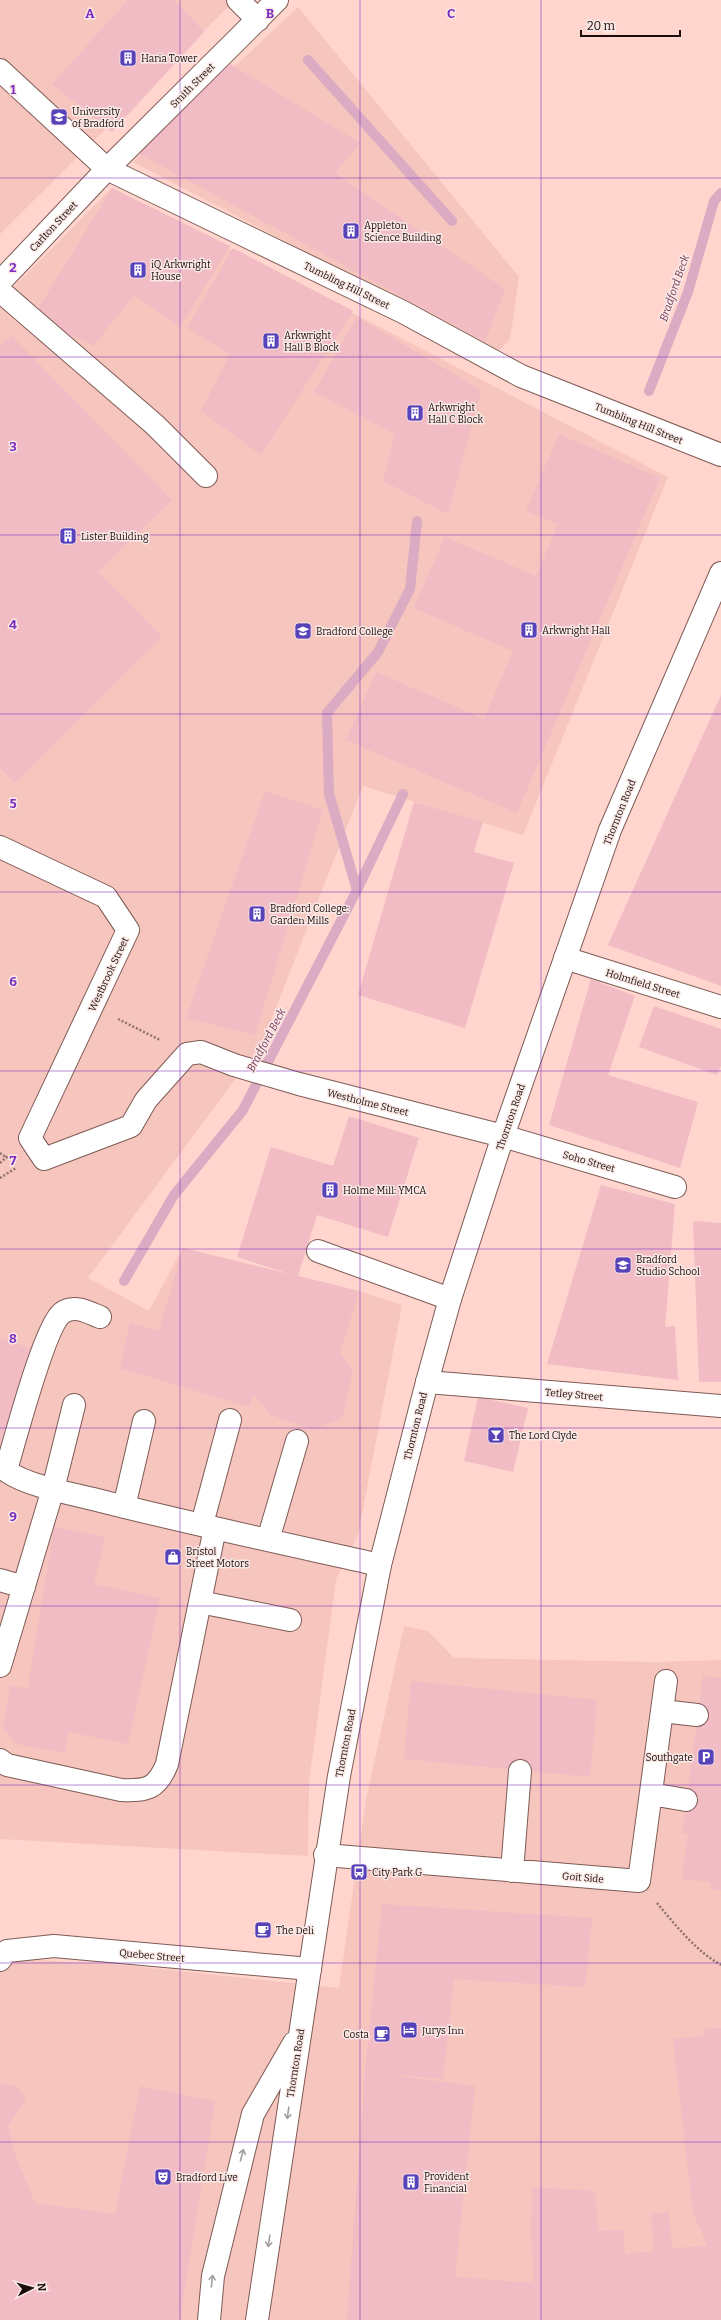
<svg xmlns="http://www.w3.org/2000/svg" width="721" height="2320" font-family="Bitter,serif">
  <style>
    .built { fill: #f6c5bd }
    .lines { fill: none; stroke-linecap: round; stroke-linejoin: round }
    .stream { stroke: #daabc2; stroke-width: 10 }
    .building { fill: #f1bcc4 }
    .minor-casing { stroke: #7e5b55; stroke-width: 24 }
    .major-casing { stroke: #7e5b55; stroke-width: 24 }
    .path { stroke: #8d726d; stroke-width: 2.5; stroke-dasharray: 2 2; stroke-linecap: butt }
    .minor { stroke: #fff; stroke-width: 22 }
    .major { stroke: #fff; stroke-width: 22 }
    .oneway { stroke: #a39e9d }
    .grid { fill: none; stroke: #7b2cbf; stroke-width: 1; stroke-opacity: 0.55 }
    .labels { text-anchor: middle; stroke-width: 3; stroke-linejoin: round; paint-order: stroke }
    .poi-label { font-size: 10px; fill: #190c0a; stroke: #fae9e6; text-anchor: start }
    .street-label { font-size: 10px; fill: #190c0a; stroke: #fae9e6 }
    .water-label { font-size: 11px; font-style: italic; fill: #743a5a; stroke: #fae9e6 }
    .grid-label { font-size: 13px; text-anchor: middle; font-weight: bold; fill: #7b2cbf; stroke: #fae9e6; stroke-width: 3; stroke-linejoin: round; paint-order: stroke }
  </style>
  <rect width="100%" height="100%" fill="#ffd5ce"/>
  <path class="built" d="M0,0H235L0,234Z
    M298,7L519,277L510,339L498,352L133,162Z
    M112,188L668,477L523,835L363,786L262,1043L88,1278L149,1311L183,1248L359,1291L402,1305L358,1535L336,1579L309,1783L308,1856L0,1839V301Z
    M404,1626L428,1631L454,1658L656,1662L721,1660V2320H0V1958L123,1965L339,1988L366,1800Z"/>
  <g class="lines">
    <path class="stream" d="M308,60L452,221
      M649,391L688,292L714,201L721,193
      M357,890L329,794L327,713L378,652L410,589L417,521
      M124,1281L174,1195L243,1110L357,890L403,794"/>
  </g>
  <path class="building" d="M128,0H174L204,32L112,132L52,84Z
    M230,64L360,143L335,173L505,289L485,342L138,153Z
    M112,188L230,246L180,327L134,295L94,345L32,319Z
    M233,248L353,311L261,455L201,411L230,354L187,328Z
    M357,317L481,390L448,514L383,481L395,434L314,392Z
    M11,335L172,500L98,572L162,637L15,783L0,768V346Z
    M559,434L660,478L517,813L346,740L376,672L484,719L513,651L414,608L445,537L536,576L558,524L526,511Z
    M721,695V986L608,945Z
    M265,791L323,810L255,1035L186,1018Z
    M414,802L483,822L474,852L514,863L465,1028L358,995Z
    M591,979L635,996L608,1075L698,1102L680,1168L549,1125Z
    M654,1006L721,1029V1066L717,1075L639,1047Z
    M349,1116L419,1138L388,1237L317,1215L298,1276L359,1291L340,1353L353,1371L342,1418L313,1429L270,1415L254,1394L249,1407L120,1368L130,1322L159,1331L183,1248L293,1275L237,1257L271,1147L333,1166Z
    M601,1185L675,1204L665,1327L675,1326L678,1380L547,1364Z
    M693,1221L721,1223V1382H699Z
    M0,1338L32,1349L0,1442Z
    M478,1397L528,1408L513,1472L464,1461Z
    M54,1527L105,1537L94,1584L160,1598L128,1744L68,1732L65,1753L16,1744L3,1727L10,1686L28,1688Z
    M703,1676L721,1678V1890L710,1889L711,1882L682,1879L688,1834L682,1833Z
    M411,1681L597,1700L590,1777L404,1759Z
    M382,1904L592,1918L585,1987L454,1979L443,2079L375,2073L475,2086L455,2277L534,2283L531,2230L533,2187L595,2191L598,2231L623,2230L625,2254L654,2251L651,2214L669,2212L672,2248L708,2246L693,2213L673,2039L705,2036L704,2029L721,2028V2320H347L365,2072Z
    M0,2083L17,2086L26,2099L8,2126L14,2152L35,2203L115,2214L140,2086L215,2101L180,2320H0Z"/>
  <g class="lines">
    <g class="minor-casing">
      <path id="minor" d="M238,0L258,20
        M0,70L107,169L403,312L521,376L721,455
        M0,282L107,169L277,0
        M0,291L155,425L206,476
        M0,847L106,897L128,930L30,1138L44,1159L131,1126L146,1100L187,1054L201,1052L234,1065L299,1084L503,1136L675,1187
        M565,958L721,1007
        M318,1251L450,1299
        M100,1317C88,1312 74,1304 62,1313C45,1326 16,1436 8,1463V1472C28,1486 73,1494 97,1500C191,1524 286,1544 380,1565
        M427,1382L721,1406
        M124,1507L144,1421
        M202,1524L230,1420
        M268,1540L297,1441
        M0,1580L24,1587
        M200,1602L290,1620
        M0,1666L53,1489L74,1405
        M662,1711L697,1715
        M0,1760L7,1765L121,1790C147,1791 157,1789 167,1764L215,1528
        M651,1794L686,1800
        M325,1855L639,1881L666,1681
        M512,1871L520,1771
        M0,1960L7,1951L54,1946L310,1969"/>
    </g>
    <g class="major-casing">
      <path id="major" d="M209,2320L213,2276L253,2114L294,2043
        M257,2320L339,1776L380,1565L427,1382L450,1299L503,1136L610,830L721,573"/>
    </g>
    <path class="path" d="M118,1019L160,1040
      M0,1153L7,1158
      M0,1163L8,1156
      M0,1178L16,1168
      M657,1903C676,1926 696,1951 721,1965"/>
    <use href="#minor" class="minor"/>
    <use href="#major" class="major"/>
  </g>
  <defs><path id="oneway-shaft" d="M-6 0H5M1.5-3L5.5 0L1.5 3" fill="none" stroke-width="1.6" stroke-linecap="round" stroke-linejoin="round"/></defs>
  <g class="oneway">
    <use href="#oneway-shaft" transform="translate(288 2113) rotate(98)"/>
    <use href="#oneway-shaft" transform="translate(242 2155) rotate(-75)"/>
    <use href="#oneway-shaft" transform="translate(269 2241) rotate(98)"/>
    <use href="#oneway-shaft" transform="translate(212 2281) rotate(-84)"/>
  </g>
  <path class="grid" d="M180,0V2320M360,0V2320M541,0V2320M0,178H721M0,357H721M0,535H721M0,714H721M0,892H721M0,1071H721M0,1249H721M0,1428H721M0,1606H721M0,1785H721M0,1963H721M0,2142H721"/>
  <defs>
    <g id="building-square" transform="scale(0.9)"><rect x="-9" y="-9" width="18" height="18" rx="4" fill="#5742ba" stroke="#fae9e6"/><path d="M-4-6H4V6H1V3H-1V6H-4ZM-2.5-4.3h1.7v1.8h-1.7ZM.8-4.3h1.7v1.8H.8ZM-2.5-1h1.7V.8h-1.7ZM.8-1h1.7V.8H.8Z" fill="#fff"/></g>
    <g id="university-square" transform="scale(0.9)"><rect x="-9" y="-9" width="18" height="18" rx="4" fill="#5742ba" stroke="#fae9e6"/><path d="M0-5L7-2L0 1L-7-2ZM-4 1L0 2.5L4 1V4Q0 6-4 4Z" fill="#fff"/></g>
    <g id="bar-square" transform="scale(0.9)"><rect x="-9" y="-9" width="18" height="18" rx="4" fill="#5742ba" stroke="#fae9e6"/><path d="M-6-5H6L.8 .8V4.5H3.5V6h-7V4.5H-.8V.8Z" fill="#fff"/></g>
    <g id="shop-square" transform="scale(0.9)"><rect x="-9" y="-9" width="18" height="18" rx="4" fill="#5742ba" stroke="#fae9e6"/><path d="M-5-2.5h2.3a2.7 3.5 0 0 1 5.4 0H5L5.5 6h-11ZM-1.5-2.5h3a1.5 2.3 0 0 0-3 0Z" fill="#fff"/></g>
    <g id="parking-square" transform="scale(0.9)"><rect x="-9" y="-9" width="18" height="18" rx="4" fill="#5742ba" stroke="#fae9e6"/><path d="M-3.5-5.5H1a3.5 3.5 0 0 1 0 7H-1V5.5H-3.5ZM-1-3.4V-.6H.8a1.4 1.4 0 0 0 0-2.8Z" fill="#fff"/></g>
    <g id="bus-square" transform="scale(0.9)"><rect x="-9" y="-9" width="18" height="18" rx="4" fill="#5742ba" stroke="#fae9e6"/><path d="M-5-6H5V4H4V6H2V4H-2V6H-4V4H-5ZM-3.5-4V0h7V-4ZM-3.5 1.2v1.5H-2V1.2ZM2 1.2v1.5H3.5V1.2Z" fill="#fff"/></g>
    <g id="cafe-square" transform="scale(0.9)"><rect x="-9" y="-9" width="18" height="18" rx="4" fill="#5742ba" stroke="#fae9e6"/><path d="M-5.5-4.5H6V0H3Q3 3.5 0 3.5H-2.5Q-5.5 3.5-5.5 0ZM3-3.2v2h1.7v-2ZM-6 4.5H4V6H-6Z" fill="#fff"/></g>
    <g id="hotel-square" transform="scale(0.9)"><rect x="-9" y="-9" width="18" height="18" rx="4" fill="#5742ba" stroke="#fae9e6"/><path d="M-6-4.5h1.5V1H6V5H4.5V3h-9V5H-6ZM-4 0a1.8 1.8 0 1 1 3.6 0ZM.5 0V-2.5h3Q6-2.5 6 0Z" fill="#fff"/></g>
    <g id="theatre-square" transform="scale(0.9)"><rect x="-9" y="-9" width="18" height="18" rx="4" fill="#5742ba" stroke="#fae9e6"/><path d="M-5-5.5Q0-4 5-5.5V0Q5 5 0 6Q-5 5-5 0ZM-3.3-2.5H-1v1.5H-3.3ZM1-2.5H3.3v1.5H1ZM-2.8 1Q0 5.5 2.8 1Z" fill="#fff"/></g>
  </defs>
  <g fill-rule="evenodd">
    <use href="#building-square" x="128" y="58"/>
    <use href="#university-square" x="59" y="117"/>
    <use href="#building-square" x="351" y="231"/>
    <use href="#building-square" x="138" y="270"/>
    <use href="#building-square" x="271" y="341"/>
    <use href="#building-square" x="415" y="413"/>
    <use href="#building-square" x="68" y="536"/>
    <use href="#building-square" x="529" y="630"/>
    <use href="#university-square" x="303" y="631"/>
    <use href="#building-square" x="257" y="914"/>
    <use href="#building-square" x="330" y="1190"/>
    <use href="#university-square" x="623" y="1265"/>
    <use href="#bar-square" x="496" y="1435"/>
    <use href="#shop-square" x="173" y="1557"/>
    <use href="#parking-square" x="706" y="1757"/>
    <use href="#bus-square" x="359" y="1872"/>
    <use href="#cafe-square" x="263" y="1930"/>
    <use href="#hotel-square" x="409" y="2030"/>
    <use href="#cafe-square" x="382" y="2034"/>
    <use href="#theatre-square" x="163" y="2177"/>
    <use href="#building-square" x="411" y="2182"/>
  </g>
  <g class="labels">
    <g class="poi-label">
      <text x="141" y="62">Haria Tower</text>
      <text x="72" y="115">University<tspan x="72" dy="12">of Bradford</tspan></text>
      <text x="364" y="229">Appleton<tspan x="364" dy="12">Science Building</tspan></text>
      <text x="151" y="268">iQ Arkwright<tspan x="151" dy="12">House</tspan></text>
      <text x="284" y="339">Arkwright<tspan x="284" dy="12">Hall B Block</tspan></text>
      <text x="428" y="411">Arkwright<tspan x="428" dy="12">Hall C Block</tspan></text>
      <text x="81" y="540">Lister Building</text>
      <text x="542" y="634">Arkwright Hall</text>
      <text x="316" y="635">Bradford College</text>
      <text x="270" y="912">Bradford College:<tspan x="270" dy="12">Garden Mills</tspan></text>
      <text x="343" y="1194">Holme Mill: YMCA</text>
      <text x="636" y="1263">Bradford<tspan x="636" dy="12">Studio School</tspan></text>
      <text x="509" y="1439">The Lord Clyde</text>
      <text x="186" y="1555">Bristol<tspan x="186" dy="12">Street Motors</tspan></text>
      <text x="693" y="1761" text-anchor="end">Southgate</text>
      <text x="372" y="1876">City Park G</text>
      <text x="276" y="1934">The Deli</text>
      <text x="422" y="2034">Jurys Inn</text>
      <text x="369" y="2038" text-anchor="end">Costa</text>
      <text x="424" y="2180">Provident<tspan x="424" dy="12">Financial</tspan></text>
      <text x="176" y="2181">Bradford Live</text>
    </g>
    <g class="street-label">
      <text transform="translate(192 85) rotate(-45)" y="4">Smith Street</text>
      <text transform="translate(53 226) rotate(-47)" y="4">Carlton Street</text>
      <text transform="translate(347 285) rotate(26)" y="4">Tumbling Hill Street</text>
      <text transform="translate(639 423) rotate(22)" y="4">Tumbling Hill Street</text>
      <text transform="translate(619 812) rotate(-68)" y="4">Thornton Road</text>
      <text transform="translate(108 974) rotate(-65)" y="4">Westbrook Street</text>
      <text transform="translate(643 983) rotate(17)" y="4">Holmfield Street</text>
      <text transform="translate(368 1102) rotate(14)" y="4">Westholme Street</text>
      <text transform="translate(510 1117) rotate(-71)" y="4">Thornton Road</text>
      <text transform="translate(589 1161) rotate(16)" y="4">Soho Street</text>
      <text transform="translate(574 1394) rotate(5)" y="4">Tetley Street</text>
      <text transform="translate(415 1426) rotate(-76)" y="4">Thornton Road</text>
      <text transform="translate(345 1743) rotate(-79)" y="4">Thornton Road</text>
      <text transform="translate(583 1877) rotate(5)" y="4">Goit Side</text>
      <text transform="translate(152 1955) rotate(5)" y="4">Quebec Street</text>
      <text transform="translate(295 2063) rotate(-81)" y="4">Thornton Road</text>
    </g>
    <g class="water-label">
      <text transform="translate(674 288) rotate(-71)" y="4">Bradford Beck</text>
      <text transform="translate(266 1040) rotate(-62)" y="4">Bradford Beck</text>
    </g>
  </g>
  <g class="grid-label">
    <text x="90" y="18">A</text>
    <text x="270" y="18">B</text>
    <text x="451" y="18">C</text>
    <text x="13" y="94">1</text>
    <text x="13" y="272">2</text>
    <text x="13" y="451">3</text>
    <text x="13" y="629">4</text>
    <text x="13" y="808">5</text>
    <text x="13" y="986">6</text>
    <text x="13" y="1165">7</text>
    <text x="13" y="1343">8</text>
    <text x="13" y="1521">9</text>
  </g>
  <g transform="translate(32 2288) rotate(84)" stroke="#fae9e6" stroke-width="3" paint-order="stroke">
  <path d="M0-3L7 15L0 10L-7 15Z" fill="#190c0a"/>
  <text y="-6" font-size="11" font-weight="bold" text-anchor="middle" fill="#190c0a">N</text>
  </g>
  <path d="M581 30v6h99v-6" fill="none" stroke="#190c0a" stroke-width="2"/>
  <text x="587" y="30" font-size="12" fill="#190c0a" stroke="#fae9e6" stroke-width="3" paint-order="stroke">20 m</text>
</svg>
